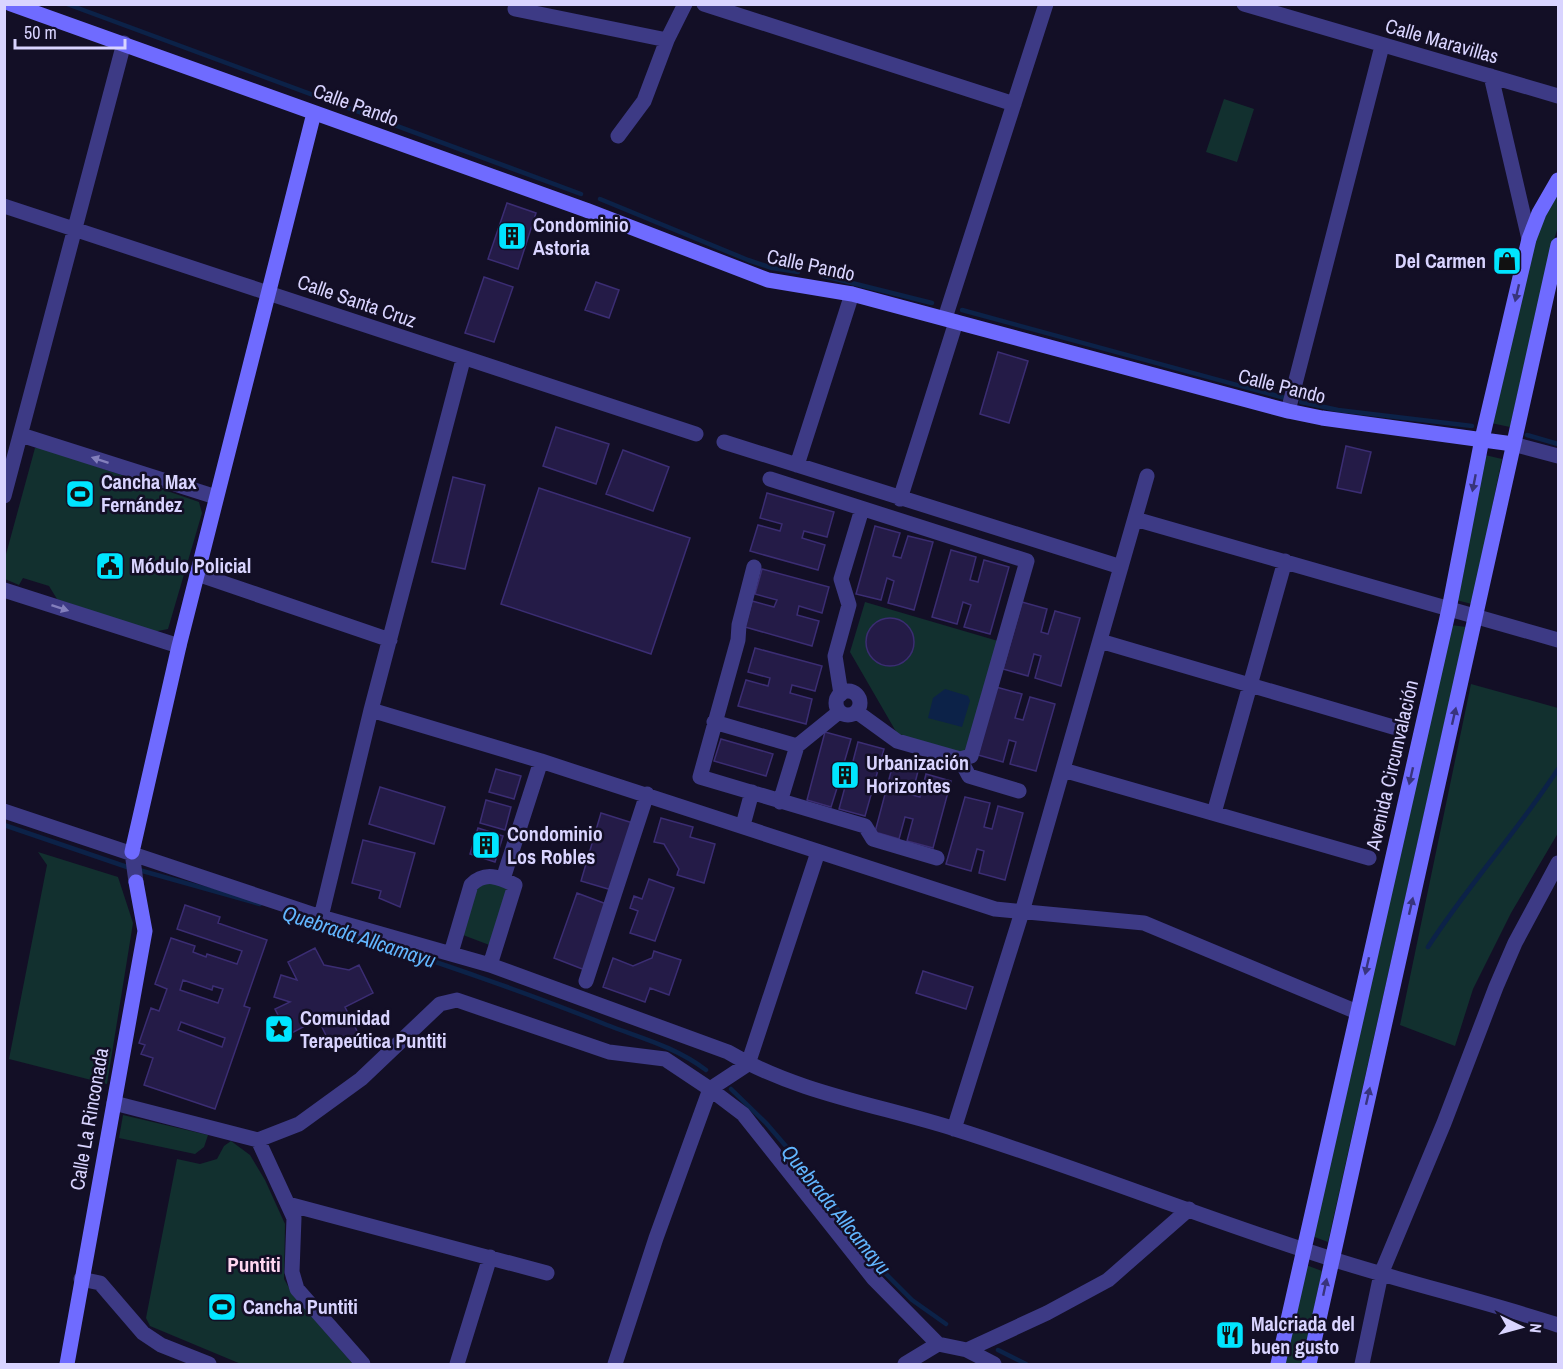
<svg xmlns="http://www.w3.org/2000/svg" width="1563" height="1369" font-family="'Archivo Narrow',sans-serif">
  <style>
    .green { fill: #12302f }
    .water { fill: #0c2248 }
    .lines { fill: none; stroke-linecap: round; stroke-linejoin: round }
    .stream { stroke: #0c2248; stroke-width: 4.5 }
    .building { fill: #241b47; stroke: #3b2d73; stroke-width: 1.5; fill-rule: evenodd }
    .street { stroke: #3d3a85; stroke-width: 15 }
    .secondary { stroke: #6f6bff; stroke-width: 15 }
    .oneway { fill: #38347d }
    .oneway2 { fill: #837fbc }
    .labels { text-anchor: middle; stroke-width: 5; stroke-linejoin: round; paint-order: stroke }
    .street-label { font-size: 20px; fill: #d9d4ff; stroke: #130f26 }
    .poi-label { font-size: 20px; font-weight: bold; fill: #d9d4ff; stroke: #130f26; text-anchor: start }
    .water-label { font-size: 21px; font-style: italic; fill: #62b6ff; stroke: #130f26 }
    .neighbourhood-label { font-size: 21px; font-weight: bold; fill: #ffd6f0; stroke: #130f26 }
  </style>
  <rect width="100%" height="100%" fill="#130f26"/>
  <path class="green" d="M1224,99L1254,109L1237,162L1206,152Z
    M1558,194V227L1550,252L1510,427L1491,423L1535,241L1548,210Z
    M35,448H43L199,502L202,513L168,629L153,632L57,599L49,586L23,578L19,585L5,579V558Z
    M1485,455L1502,459L1472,604L1456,600Z
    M865,602L998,641L967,751L963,753L898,735L850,652Z
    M1451,625L1466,627L1328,1242L1312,1236Z
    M1471,684L1558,708V833L1511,913L1473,989L1455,1046L1400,1025Z
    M38,852L118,877L133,923L107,1084L9,1059L47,865Z
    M490,881L507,889L492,946L463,935L478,884Z
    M123,1115L208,1135L204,1147L195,1154L119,1138Z
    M231,1141L250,1155L265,1180L285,1224L284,1279L293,1295L353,1364H241L150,1326L146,1318L177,1159L200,1164L217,1159L224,1146Z
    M1306,1265L1322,1271L1302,1364H1285Z"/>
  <path class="water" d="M945,689L968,696L970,701L962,727L928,718L933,698Z"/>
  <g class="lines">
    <path class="stream" d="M67,4L581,194
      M600,199L748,260L772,268L798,272
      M824,276L932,303
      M962,310L1285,398
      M1301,402L1338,410L1472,426
      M1527,435L1558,444
      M4,825L130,868
      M139,870L260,904
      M331,927C424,958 516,988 607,1025C641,1038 676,1047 706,1070
      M1428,947C1468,885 1518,831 1558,769
      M731,1089L766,1123L822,1188L884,1272L912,1300L946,1324
      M998,1350L1026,1364"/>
  </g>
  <path class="building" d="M507,203L536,213L518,269L488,259Z
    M484,277L513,287L494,342L465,333Z
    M596,282L619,290L609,318L585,310Z
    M998,352L1028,361L1009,423L980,414Z
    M556,427L609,444L596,484L543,466Z
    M1346,446L1371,452L1361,493L1337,488Z
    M623,450L669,467L653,511L606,494Z
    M453,477L485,485L465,569L432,562Z
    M539,488L690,538L651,654L501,604Z
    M767,493L834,512L827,537L804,531L802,538L825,545L818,570L750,551L758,525L780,531L782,524L760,518Z
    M875,526L900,533L893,556L901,558L908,536L933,542L914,610L888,603L894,581L887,578L881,600L856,594Z
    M951,550L976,557L970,580L978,582L984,560L1009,567L990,634L964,627L971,605L963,602L957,624L932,617Z
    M762,569L829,587L822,613L799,606L797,615L819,621L812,646L745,627L752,601L774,607L777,600L755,594Z
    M1022,602L1047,609L1041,632L1048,634L1055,611L1080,618L1061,686L1035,678L1041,656L1034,654L1028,676L1003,669Z
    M866 642a24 24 0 1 1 48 0a24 24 0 1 1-48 0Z
    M755,648L822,666L815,691L792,685L790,693L812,699L806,724L738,706L746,680L768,686L770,678L748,672Z
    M996,687L1022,694L1015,718L1023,720L1030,697L1055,704L1036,771L1010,764L1016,742L1009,740L1003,762L978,755Z
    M825,732L851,739L844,763L852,765L858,742L884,749L865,816L839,809L845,787L838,785L831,807L807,800Z
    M721,739L773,754L766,776L714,761Z
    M893,764L918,771L912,795L920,797L926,774L951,781L933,848L907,841L913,819L905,817L899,839L875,832Z
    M496,769L521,776L514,799L489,792Z
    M380,787L445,807L434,844L369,824Z
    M965,797L990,803L984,827L992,829L998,806L1023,813L1005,880L979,873L984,851L977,849L971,871L946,864Z
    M486,800L511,807L505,830L480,823Z
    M601,813L636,824L615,891L581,881Z
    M661,818L693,827L690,837L715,844L704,883L677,875L679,869L664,844L654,842Z
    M478,828L503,836L495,862L470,854Z
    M363,840L415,853L400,907L379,898L381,891L352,883Z
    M649,879L674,888L655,941L630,933L638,911L630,908L634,896L642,899Z
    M577,893L609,905L585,970L554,958Z
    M185,905L220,917L218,923L267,940L244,1006L250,1008L215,1109L144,1085L153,1058L141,1054L145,1045L139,1043L151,1008L159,1011L167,989L155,984L171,938L195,946L193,952L206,957L207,954L237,964L242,951L177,929ZM183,980L212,990L213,986L223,989L218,1003L180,990ZM181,1022L225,1038L222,1047L178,1030Z
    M315,948L324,965L349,970L359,965L373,993L345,1007L361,1039L334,1052L318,1019L288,1035L275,1009L290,1002L274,997L281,975L297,980L288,962Z
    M654,951L681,960L669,995L650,988L645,1002L603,987L613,958L633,966L652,958Z
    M923,971L973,987L966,1009L916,993Z"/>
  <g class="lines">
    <path class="street" d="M516,4L515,9L667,40
      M704,4L1014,104
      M1244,4L1558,96
      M1491,76L1529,239
      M618,136L644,101L667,40L685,4
      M4,206C235,281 465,360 696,434
      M945,318L1046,4
      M1288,411L1382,46
      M21,435L216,497
      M724,442L1121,567
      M1513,444L1558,456
      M797,465L852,294
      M770,479L1027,561L971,756L960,759
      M4,496L124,43
      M900,499L956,322
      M1135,519L1558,640
      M754,567L739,625L738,640L700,777L865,826L873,839L937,858
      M197,574L390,640
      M4,590L179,646
      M1100,641L1393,727
      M836 703a12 12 0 1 1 24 0a12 12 0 1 1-24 0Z
      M841,694L835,656L849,605L841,579L862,509
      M371,710L541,761L995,909L1144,923L1357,1012
      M857,712L897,741L960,759L969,776L1019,791
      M714,722L797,746
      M1063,770L1369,858
      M780,802L797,746L839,712
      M4,811L321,917L490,965L728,1052C797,1093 879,1105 955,1129C1082,1169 1205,1219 1332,1259C1407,1283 1484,1301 1558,1325
      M1214,813L1285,561
      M743,825L752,792
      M132,852L136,882
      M503,879L541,761
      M321,917L371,710L463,360
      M451,953L471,885C485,871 499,877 515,885L490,965
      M586,981L647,794
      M114,1103L258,1140L299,1124L361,1079L440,1004L457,1000L609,1052L665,1059L710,1089L743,1114L874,1279L938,1344L967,1350L994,1364
      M954,1129L1022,912L1147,476
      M258,1140L294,1218L292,1272L297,1289L363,1364
      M288,1204L547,1273
      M81,1279L100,1283L143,1333L161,1345L209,1364
      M967,1350L1047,1313L1108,1280L1189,1209
      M457,1364L490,1257
      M615,1364L656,1238L710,1089L748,1064L818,852
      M905,1364L938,1344
      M1362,1364L1381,1274L1444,1123L1496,987L1515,943L1558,863"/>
    <path class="secondary" d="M11,4L586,210L768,280L852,294L1288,411L1322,418L1513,444
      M132,852L179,646L314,113
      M67,1364L145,931L136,882
      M1278,1364L1449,609L1482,439L1529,239L1539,213L1558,180
      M1309,1364L1558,245"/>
  </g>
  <defs><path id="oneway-solid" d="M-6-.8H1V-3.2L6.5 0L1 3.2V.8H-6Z" transform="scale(1.5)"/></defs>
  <g class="oneway">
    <use href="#oneway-solid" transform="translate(1517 293) rotate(103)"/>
    <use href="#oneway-solid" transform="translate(1474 483) rotate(101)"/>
    <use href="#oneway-solid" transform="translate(1454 716) rotate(-77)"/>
    <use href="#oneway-solid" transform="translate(1411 776) rotate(103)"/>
    <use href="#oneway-solid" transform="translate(1411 906) rotate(-77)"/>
    <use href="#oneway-solid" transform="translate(1367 966) rotate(103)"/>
    <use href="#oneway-solid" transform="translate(1368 1096) rotate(-77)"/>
    <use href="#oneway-solid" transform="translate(1325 1287) rotate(-78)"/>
  </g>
  <g class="oneway2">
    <use href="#oneway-solid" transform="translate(100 460) rotate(-162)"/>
    <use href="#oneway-solid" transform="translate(60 608) rotate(18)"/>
  </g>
  <defs>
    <g id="building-square" transform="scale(1.5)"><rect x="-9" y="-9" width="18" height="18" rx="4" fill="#00e5ff" stroke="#130f26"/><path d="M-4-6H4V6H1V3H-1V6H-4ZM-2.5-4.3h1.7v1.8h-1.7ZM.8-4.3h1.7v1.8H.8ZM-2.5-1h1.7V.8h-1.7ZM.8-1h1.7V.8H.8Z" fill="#111"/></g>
    <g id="shop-square" transform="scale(1.5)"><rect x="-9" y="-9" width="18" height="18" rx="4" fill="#00e5ff" stroke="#130f26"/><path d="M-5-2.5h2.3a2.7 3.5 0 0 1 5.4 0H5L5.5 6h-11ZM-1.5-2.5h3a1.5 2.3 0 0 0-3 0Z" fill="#111"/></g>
    <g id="stadium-square" transform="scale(1.5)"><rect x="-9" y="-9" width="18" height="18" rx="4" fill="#00e5ff" stroke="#130f26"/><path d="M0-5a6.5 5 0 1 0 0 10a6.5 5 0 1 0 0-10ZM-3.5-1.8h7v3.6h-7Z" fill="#111"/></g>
    <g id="civic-square" transform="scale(1.5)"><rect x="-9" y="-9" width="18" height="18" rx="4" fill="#00e5ff" stroke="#130f26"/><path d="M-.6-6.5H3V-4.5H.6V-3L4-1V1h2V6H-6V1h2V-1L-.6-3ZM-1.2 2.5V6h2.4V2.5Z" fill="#111"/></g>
    <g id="sight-square" transform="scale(1.5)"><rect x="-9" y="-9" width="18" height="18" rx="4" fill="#00e5ff" stroke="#130f26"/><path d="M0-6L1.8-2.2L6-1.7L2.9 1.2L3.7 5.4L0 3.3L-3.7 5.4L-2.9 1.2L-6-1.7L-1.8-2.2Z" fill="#111"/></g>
    <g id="restaurant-square" transform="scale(1.5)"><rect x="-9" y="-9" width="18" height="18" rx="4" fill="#00e5ff" stroke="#130f26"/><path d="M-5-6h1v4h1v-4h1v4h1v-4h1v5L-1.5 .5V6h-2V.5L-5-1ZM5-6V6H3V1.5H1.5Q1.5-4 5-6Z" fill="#111"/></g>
  </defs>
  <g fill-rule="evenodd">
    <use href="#building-square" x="512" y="236"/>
    <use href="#shop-square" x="1507" y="261"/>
    <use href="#stadium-square" x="80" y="494"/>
    <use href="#civic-square" x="110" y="566"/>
    <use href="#building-square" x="845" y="775"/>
    <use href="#building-square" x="486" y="845"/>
    <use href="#sight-square" x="279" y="1029"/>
    <use href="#stadium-square" x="222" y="1307"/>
    <use href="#restaurant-square" x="1230" y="1335"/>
  </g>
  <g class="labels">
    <g class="street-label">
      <text transform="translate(1442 41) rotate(16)" y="7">Calle Maravillas</text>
      <text transform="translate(356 105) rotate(20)" y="7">Calle Pando</text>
      <text transform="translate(811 265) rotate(12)" y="7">Calle Pando</text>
      <text transform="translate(357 301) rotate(19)" y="7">Calle Santa Cruz</text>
      <text transform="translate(1282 386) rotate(14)" y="7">Calle Pando</text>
      <text transform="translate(1392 765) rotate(-77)" y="7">Avenida Circunvalación</text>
      <text transform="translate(89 1119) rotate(-80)" y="7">Calle La Rinconada</text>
    </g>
    <g class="poi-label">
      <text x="533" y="232">Condominio<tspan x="533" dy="23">Astoria</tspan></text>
      <text x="1486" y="268" text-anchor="end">Del Carmen</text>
      <text x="101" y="489">Cancha Max<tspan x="101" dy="23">Fernández</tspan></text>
      <text x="131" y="573">Módulo Policial</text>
      <text x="866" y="770">Urbanización<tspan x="866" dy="23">Horizontes</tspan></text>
      <text x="507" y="841">Condominio<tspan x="507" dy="23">Los Robles</tspan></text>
      <text x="300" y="1025">Comunidad<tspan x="300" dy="23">Terapeútica Puntiti</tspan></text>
      <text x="243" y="1314">Cancha Puntiti</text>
      <text x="1251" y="1331">Malcriada del<tspan x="1251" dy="23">buen gusto</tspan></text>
    </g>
    <g class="water-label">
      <text transform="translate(359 937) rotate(18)" y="7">Quebrada Allcamayu</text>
      <text transform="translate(836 1210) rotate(51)" y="7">Quebrada Allcamayu</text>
    </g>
    <g class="neighbourhood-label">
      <text x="254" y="1272">Puntiti</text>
    </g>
  </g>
  <rect width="1563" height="1369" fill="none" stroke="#d9d4ff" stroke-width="12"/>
  <g transform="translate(1521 1327) rotate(95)" stroke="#130f26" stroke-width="4.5" paint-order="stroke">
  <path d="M0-4.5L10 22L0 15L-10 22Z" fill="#d9d4ff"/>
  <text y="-9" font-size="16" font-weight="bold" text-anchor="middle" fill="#d9d4ff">N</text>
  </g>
  <path d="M15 39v9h110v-9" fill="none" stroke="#d9d4ff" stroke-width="3"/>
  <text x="24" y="39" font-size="18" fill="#d9d4ff" stroke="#130f26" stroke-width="4.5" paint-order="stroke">50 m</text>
</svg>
